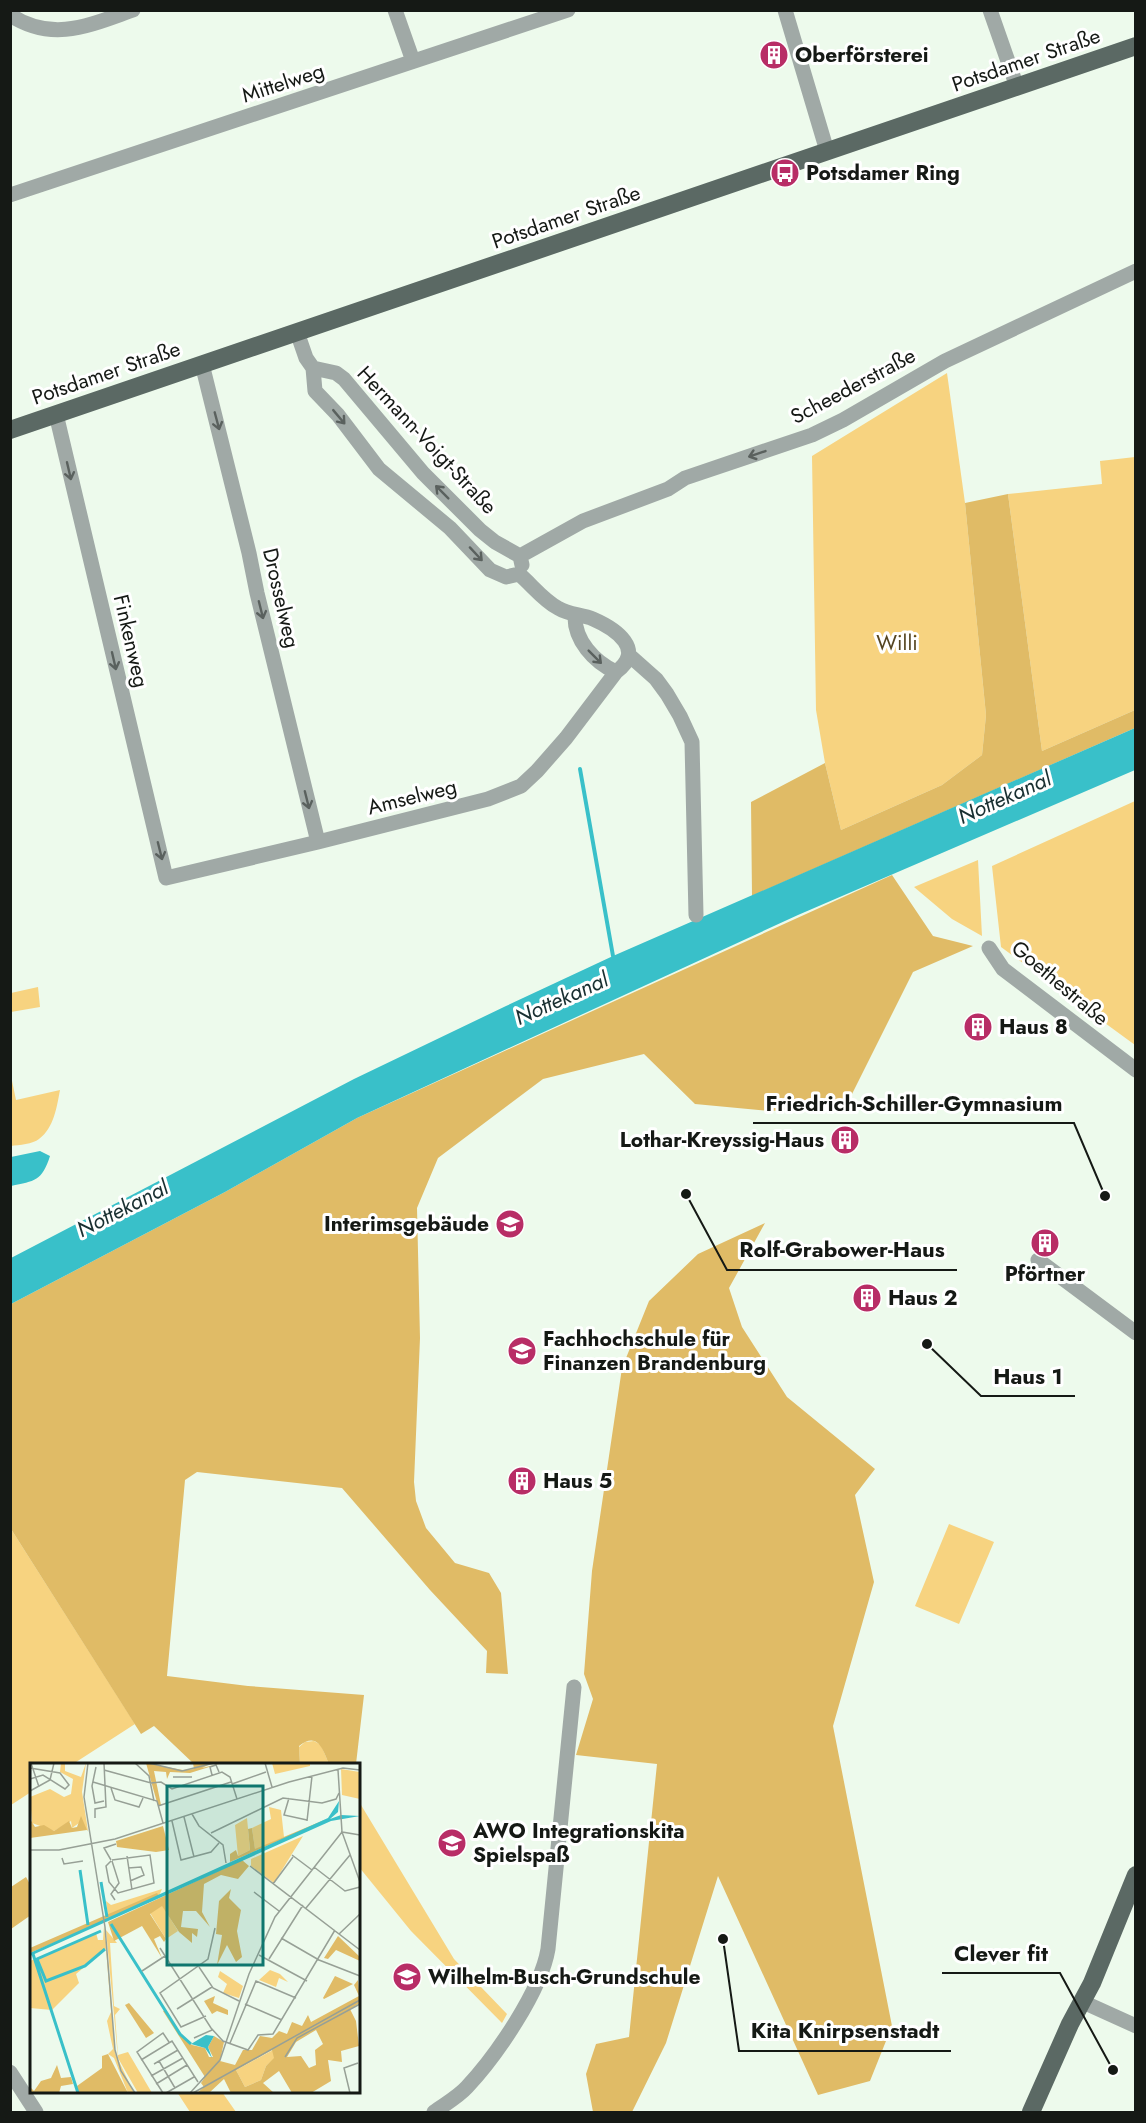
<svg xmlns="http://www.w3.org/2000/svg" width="1146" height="2123" font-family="Jost,sans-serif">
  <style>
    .green { fill: #f7d380 }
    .forest { fill: #e0bb66 }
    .water { fill: #39c0c9 }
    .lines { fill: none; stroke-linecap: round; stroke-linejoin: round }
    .stream { stroke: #39c0c9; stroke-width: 4 }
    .minor { stroke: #a0a9a6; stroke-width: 15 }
    .major { stroke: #5b6964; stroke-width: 18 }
    .oneway { stroke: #5a615e }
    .labels { text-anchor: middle; stroke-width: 6; stroke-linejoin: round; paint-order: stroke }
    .poi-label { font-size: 21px; font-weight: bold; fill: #151915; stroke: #fff; text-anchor: start }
    .street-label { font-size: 21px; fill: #151915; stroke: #fff }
    .park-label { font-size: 21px; fill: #554521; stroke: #fff }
    .water-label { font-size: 22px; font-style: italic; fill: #192f31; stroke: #fff }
    .inset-river { fill: none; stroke: #39c0c9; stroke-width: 3 }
    .inset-road { fill: none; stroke: #97a096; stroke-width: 1.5 }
    .view { fill: #0f766e; fill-opacity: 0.15; stroke: #0f766e; stroke-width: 3 }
    .inset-edge { fill: none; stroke: #151915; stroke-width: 3 }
    .leader { fill: none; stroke: #151915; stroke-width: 2 }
    .callout-dot { fill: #151915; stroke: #fff; stroke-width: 2 }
    .callout-label { font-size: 22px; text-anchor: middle; font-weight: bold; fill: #151915; stroke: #fff; stroke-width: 6; stroke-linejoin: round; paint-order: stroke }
  </style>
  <rect width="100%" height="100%" fill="#edfaec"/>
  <path class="green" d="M947,373L965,503L986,715L982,755L942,785L841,830L825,763L816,710L812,456Z
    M1135,457V710L1042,751L1008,494L1102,484L1100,461Z
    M1135,801V1045L1001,947L992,866Z
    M978,860L982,936L952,919L914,887Z
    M38,987L40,1007L11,1012V993Z
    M11,1076L16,1100L60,1090C57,1106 54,1128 39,1139C33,1144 19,1145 11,1146Z
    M949,1524L994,1542L959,1624L915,1606Z
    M11,1529L135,1724L73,1764H32L31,1792L11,1805Z
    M314,1741L321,1745L329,1764H300L299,1747L305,1742Z
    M358,1800L454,1959L507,2014L502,2023L411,1931L359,1867Z
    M177,2092H222L236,2112H190Z"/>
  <path class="forest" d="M1008,494L1042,751L1135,710V728L752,896L751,802L825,763L841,830L942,785L982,755L986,715L965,503Z
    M892,875L933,936L973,946L913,972L846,1106L770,1111L695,1104L644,1054L543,1079L438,1158L417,1208L420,1338L414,1482L416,1501L426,1528L455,1563L489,1573L501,1593L508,1674L486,1673L487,1651L430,1590L342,1488L197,1472L185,1480L167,1676L248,1686L364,1695L356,1764H329C323,1750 318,1731 299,1746L300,1764H194L154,1726L141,1734L11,1529V1304L225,1192L357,1118Z
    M765,1223L729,1288L742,1327L787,1397L875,1469L855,1495L874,1582L833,1726L892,2026L870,2081L818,2095L718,1876L666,2043L632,2112H593L586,2074L596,2044L629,2037L657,1764L576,1755L593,1699L584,1674L592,1571L622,1368L649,1301L698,1254Z
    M26,1877L31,1886V1915L11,1929V1887Z"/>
  <path class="water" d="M1135,728V770L798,915L357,1118L225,1192L11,1304V1258L354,1079L506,1006L613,956Z
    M40,1151L50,1156C42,1181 35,1181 11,1186V1157Z"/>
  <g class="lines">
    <path class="stream" d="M580,769L613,956"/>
    <path class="minor" d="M395,10L413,61
      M785,10L827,151
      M990,10L1017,87
      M10,15C53,43 90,25 133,10
      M10,195L568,10
      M297,332L306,358L313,368L315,391L338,415L379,469L450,528L490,570L506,577L519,574
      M202,364L249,553L257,593L318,842
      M313,368L336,373L344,379L423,473L480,530L495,542L520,556L522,565
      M56,414L166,878L318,842L488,799L521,786L537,771L566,738L616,672
      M520,556L583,521L668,489L685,478L812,435L843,420L945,361L1136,271
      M519,574C532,585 543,600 558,608C569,615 582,614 593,619C616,629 646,650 616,672C594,662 574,640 575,615
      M629,655L656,679L667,694L680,716L692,742L696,915
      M989,948L1003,969L1136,1070
      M1038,1260L1136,1333
      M1083,2002L1136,2026
      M10,2072L36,2112
      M434,2112C445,2104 458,2097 467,2087C496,2056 541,1991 548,1949L574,1687"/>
    <path class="major" d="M10,430L1136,46
      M1031,2112L1070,2024L1092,1983L1136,1875"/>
  </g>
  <defs><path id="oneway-shaft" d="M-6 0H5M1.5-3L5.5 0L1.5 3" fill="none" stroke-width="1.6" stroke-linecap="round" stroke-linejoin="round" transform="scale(1.5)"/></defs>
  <g class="oneway">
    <use href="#oneway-shaft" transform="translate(339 417) rotate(50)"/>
    <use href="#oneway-shaft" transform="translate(217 421) rotate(75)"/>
    <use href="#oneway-shaft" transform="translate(757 454) rotate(161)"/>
    <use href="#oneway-shaft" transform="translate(69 471) rotate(77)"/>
    <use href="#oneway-shaft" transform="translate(442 492) rotate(-135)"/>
    <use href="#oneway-shaft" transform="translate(476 554) rotate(47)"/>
    <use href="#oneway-shaft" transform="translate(261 610) rotate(76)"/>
    <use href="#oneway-shaft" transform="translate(595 657) rotate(45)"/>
    <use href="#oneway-shaft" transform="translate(114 661) rotate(77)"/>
    <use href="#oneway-shaft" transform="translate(307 800) rotate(76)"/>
    <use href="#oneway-shaft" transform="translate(160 851) rotate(76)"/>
  </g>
  <defs>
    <g id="building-disc" transform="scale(1.5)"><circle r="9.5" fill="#b82d66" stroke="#fff"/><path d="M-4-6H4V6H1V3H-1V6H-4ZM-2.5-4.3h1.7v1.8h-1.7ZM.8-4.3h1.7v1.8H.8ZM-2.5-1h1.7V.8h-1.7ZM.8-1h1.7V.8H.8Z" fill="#fff"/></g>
    <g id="bus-disc" transform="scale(1.5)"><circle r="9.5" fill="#b82d66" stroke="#fff"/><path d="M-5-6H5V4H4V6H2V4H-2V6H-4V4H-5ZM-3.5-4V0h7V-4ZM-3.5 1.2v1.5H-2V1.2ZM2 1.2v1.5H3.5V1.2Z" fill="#fff"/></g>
    <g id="university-disc" transform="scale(1.5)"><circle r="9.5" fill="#b82d66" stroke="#fff"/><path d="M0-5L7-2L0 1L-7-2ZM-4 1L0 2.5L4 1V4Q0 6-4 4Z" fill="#fff"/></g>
    <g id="school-disc" transform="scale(1.5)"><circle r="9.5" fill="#b82d66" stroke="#fff"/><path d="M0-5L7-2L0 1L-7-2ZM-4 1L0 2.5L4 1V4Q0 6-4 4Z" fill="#fff"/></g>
  </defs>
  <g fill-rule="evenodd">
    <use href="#building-disc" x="774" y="55"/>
    <use href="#bus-disc" x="785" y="173"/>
    <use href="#building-disc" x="978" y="1027"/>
    <use href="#building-disc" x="845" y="1140"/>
    <use href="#university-disc" x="510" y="1224"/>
    <use href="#building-disc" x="1045" y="1243"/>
    <use href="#building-disc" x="867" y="1298"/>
    <use href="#university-disc" x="522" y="1351"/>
    <use href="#building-disc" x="522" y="1481"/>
    <use href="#school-disc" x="452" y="1843"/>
    <use href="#school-disc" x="407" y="1977"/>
  </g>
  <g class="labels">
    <g class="poi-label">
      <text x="795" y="62">Oberförsterei</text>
      <text x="806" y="180">Potsdamer Ring</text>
      <text x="999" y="1034">Haus 8</text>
      <text x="824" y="1147" text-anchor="end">Lothar-Kreyssig-Haus</text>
      <text x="489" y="1231" text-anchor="end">Interimsgebäude</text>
      <text x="1045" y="1281" text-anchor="middle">Pförtner</text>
      <text x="888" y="1305">Haus 2</text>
      <text x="543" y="1346">Fachhochschule für<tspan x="543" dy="24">Finanzen Brandenburg</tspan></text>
      <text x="543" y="1488">Haus 5</text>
      <text x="473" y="1838">AWO Integrationskita<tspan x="473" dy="24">Spielspaß</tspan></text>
      <text x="428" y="1984">Wilhelm-Busch-Grundschule</text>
    </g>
    <g class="street-label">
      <text transform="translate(1026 60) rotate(-19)" y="7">Potsdamer Straße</text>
      <text transform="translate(283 83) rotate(-18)" y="7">Mittelweg</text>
      <text transform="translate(566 217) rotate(-19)" y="7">Potsdamer Straße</text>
      <text transform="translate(106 373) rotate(-19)" y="7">Potsdamer Straße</text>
      <text transform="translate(853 386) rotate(-28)" y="7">Scheederstraße</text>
      <text transform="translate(427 440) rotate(47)" y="7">Hermann-Voigt-Straße</text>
      <text transform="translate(281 598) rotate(77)" y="7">Drosselweg</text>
      <text transform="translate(131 641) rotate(77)" y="7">Finkenweg</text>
      <text transform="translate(412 797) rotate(-14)" y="7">Amselweg</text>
      <text transform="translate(1060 983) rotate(40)" y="7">Goethestraße</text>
    </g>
    <g class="park-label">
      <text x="897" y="650">Willi</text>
    </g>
    <g class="water-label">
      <text transform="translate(1004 797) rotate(-24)" y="8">Nottekanal</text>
      <text transform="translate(561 998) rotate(-24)" y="8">Nottekanal</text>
      <text transform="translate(122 1208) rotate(-27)" y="8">Nottekanal</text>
    </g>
  </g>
  <g transform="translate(30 1763)">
    <rect width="330" height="330" fill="#edfaec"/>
    <path d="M31,0H35V8L51,14L56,0L52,29L58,68L49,60L42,65L41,58L24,68L2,60L0,34L20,26L34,34L41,31L43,16L30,9ZM242,0H280V3L245,11ZM311,6L330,9V36L312,32ZM239,44L251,47L254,74L225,87L222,65L241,56ZM217,55L220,87L208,93L205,62ZM273,73L244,120L221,103V96ZM132,126L129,133L127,131L78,153L76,138L81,142ZM132,142L148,168L136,176L120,150ZM74,163L78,196L85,290L104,330H98L84,295L78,291L83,286L77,258L81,249L76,186L46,211L49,220L22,247L0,245V198L66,170L68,177H73ZM76,167L87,180H80L84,243L90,246L85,252L88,292L98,289L122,330H108L88,295ZM240,207L250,211L258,219L249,215L246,224L229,217ZM190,208L213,223L209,235L193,230L197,221L188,214ZM243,287L245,295L236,303L231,317L215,324L206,307Z" fill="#f7d380"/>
    <path d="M116,0L153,7L164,6L163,0H182L172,5L192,0L160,10L140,9L137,16L136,9L124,8L131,42L128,43ZM51,53L57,67L0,75V56L5,64L14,62L24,68L39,58L42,65L47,64ZM299,55L276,66L200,99V91L206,87L208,93L220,87L218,66L222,65L225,86ZM133,63L139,87L126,89L87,84L86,78ZM212,97L219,103L208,116L191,112L174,121L172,149L180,164L166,148H153L151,164L168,166L167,174L162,170V180L149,169L132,143L120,151L136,176L134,179L130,173L124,176L132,195L112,163L84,178L78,159ZM201,126L199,135L211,147L207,168L212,194L206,199L197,182L187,202L192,172L186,171L189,138ZM127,130L129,133L119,139L0,190V185ZM308,173L330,194V198L306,187L298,196L294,195ZM305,213L323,221L294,236L293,235ZM328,217L330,240L320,246L326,258L329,283L311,288L312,299L298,297L301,318L281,330H262L249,308L233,320L244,330H201L194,316L179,330H167L174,324L171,320L175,314L133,248L136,247L151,272L162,282L175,285L179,294H183L178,284L184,273L194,279L190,298L205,302L213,287H222L230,273L242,275L249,268L257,271L262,259L272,263L278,252L281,259L329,233L324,222ZM286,267L293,281L285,287L286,302L279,305L271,293L257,294L266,279ZM242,287L244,295L236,303L231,317L215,324L206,307ZM185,233L183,240L198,247V252L187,248L182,251L174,238ZM99,240L124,270L116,275L95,242ZM78,291L98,330H48L47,323L72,305V293ZM27,302L31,315L41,314L43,321L31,323L29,330H0V324L4,328L11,318L21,315Z" fill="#e0bb66" fill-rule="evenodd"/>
    <path d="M309,38L308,49L300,56L311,52L330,53L301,58L0,193V190L298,55ZM176,272L184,273L178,284L182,295L175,285L161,281Z" fill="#39c0c9"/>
    <path class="inset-river" d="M50,107L58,162M71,119L77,154M81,161L150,271L161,281M71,168L7,196L16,218L55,203L75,186M3,191L48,330"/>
    <path class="inset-road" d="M1,0L9,24M58,0L54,34L75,164L85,287L91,308L105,330M105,0L119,13L124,38M119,0L152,8L184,0M235,0L242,24M66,4L62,23L65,40L74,38M0,5L30,10L39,22L35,26L13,12L0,16M74,7L121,20L131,19L142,26L192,9L200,14L207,36M182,12L180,4L186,2L189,9M143,14H162M63,19L127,38L133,60M202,21L236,9M81,25L85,37L109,44L113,35M0,28L20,17L24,0M259,35L254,52L277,57M128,43L201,19M162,51L169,63L193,82L196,100M154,54L164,94M65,55V46L76,44L74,0M142,58L151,97L181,89L189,80M277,58L282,13M181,70L253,35L292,40L306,36L309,30M330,72L312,69L330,119M0,87H29L85,76L259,19L313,5L330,7M262,92L282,107M97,93L102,127M32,95L34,101L53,98M81,97L74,85L86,81M81,98L76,103L79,119L88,130L124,120L120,92L82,97M82,98L89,120L81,131L85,137M220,103L330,187M284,104L315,128L330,124M98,105L111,104L114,112L100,118M243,121L263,94M224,129L249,148M276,145L320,92M309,171L330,151M251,175L289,197L330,213M130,185L181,265L193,278L218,287L228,272L243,271L305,167M229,192L277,218M239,196L273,142M169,204L183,225L209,238M112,208L135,193M215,241L252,257M147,246L182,224M176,253L151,264L130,230L178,196L185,165M164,275L182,267M200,280L226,218L266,235M255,294L267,275L330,241M111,297L142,278L168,319M129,298L145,325M124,301L148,287M121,313L153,295M126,321L157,302M133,330L107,289L133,270L139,279M136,330L164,314M160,330L190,297L219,211L245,154L312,69L308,7M163,330L330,237M320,330L314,305L328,300"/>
    <path class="view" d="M137,23H233V202H137Z"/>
    <rect width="330" height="330" class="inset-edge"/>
  </g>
  <path class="leader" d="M1105 1196L1074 1123H753M686 1194L727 1270H957M927 1344L981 1396H1075M1113 2070L1060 1973H942M723 1939L739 2051H951"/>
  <g class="callout-dot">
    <circle cx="1105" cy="1196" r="6"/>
    <circle cx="686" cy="1194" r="6"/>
    <circle cx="927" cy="1344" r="6"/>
    <circle cx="1113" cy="2070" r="6"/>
    <circle cx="723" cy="1939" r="6"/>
  </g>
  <g class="callout-label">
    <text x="914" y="1111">Friedrich-Schiller-Gymnasium</text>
    <text x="842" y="1257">Rolf-Grabower-Haus</text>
    <text x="1028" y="1384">Haus 1</text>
    <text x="1001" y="1961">Clever fit</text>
    <text x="845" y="2038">Kita Knirpsenstadt</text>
  </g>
  <rect width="1146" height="2123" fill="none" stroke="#151915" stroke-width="24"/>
</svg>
